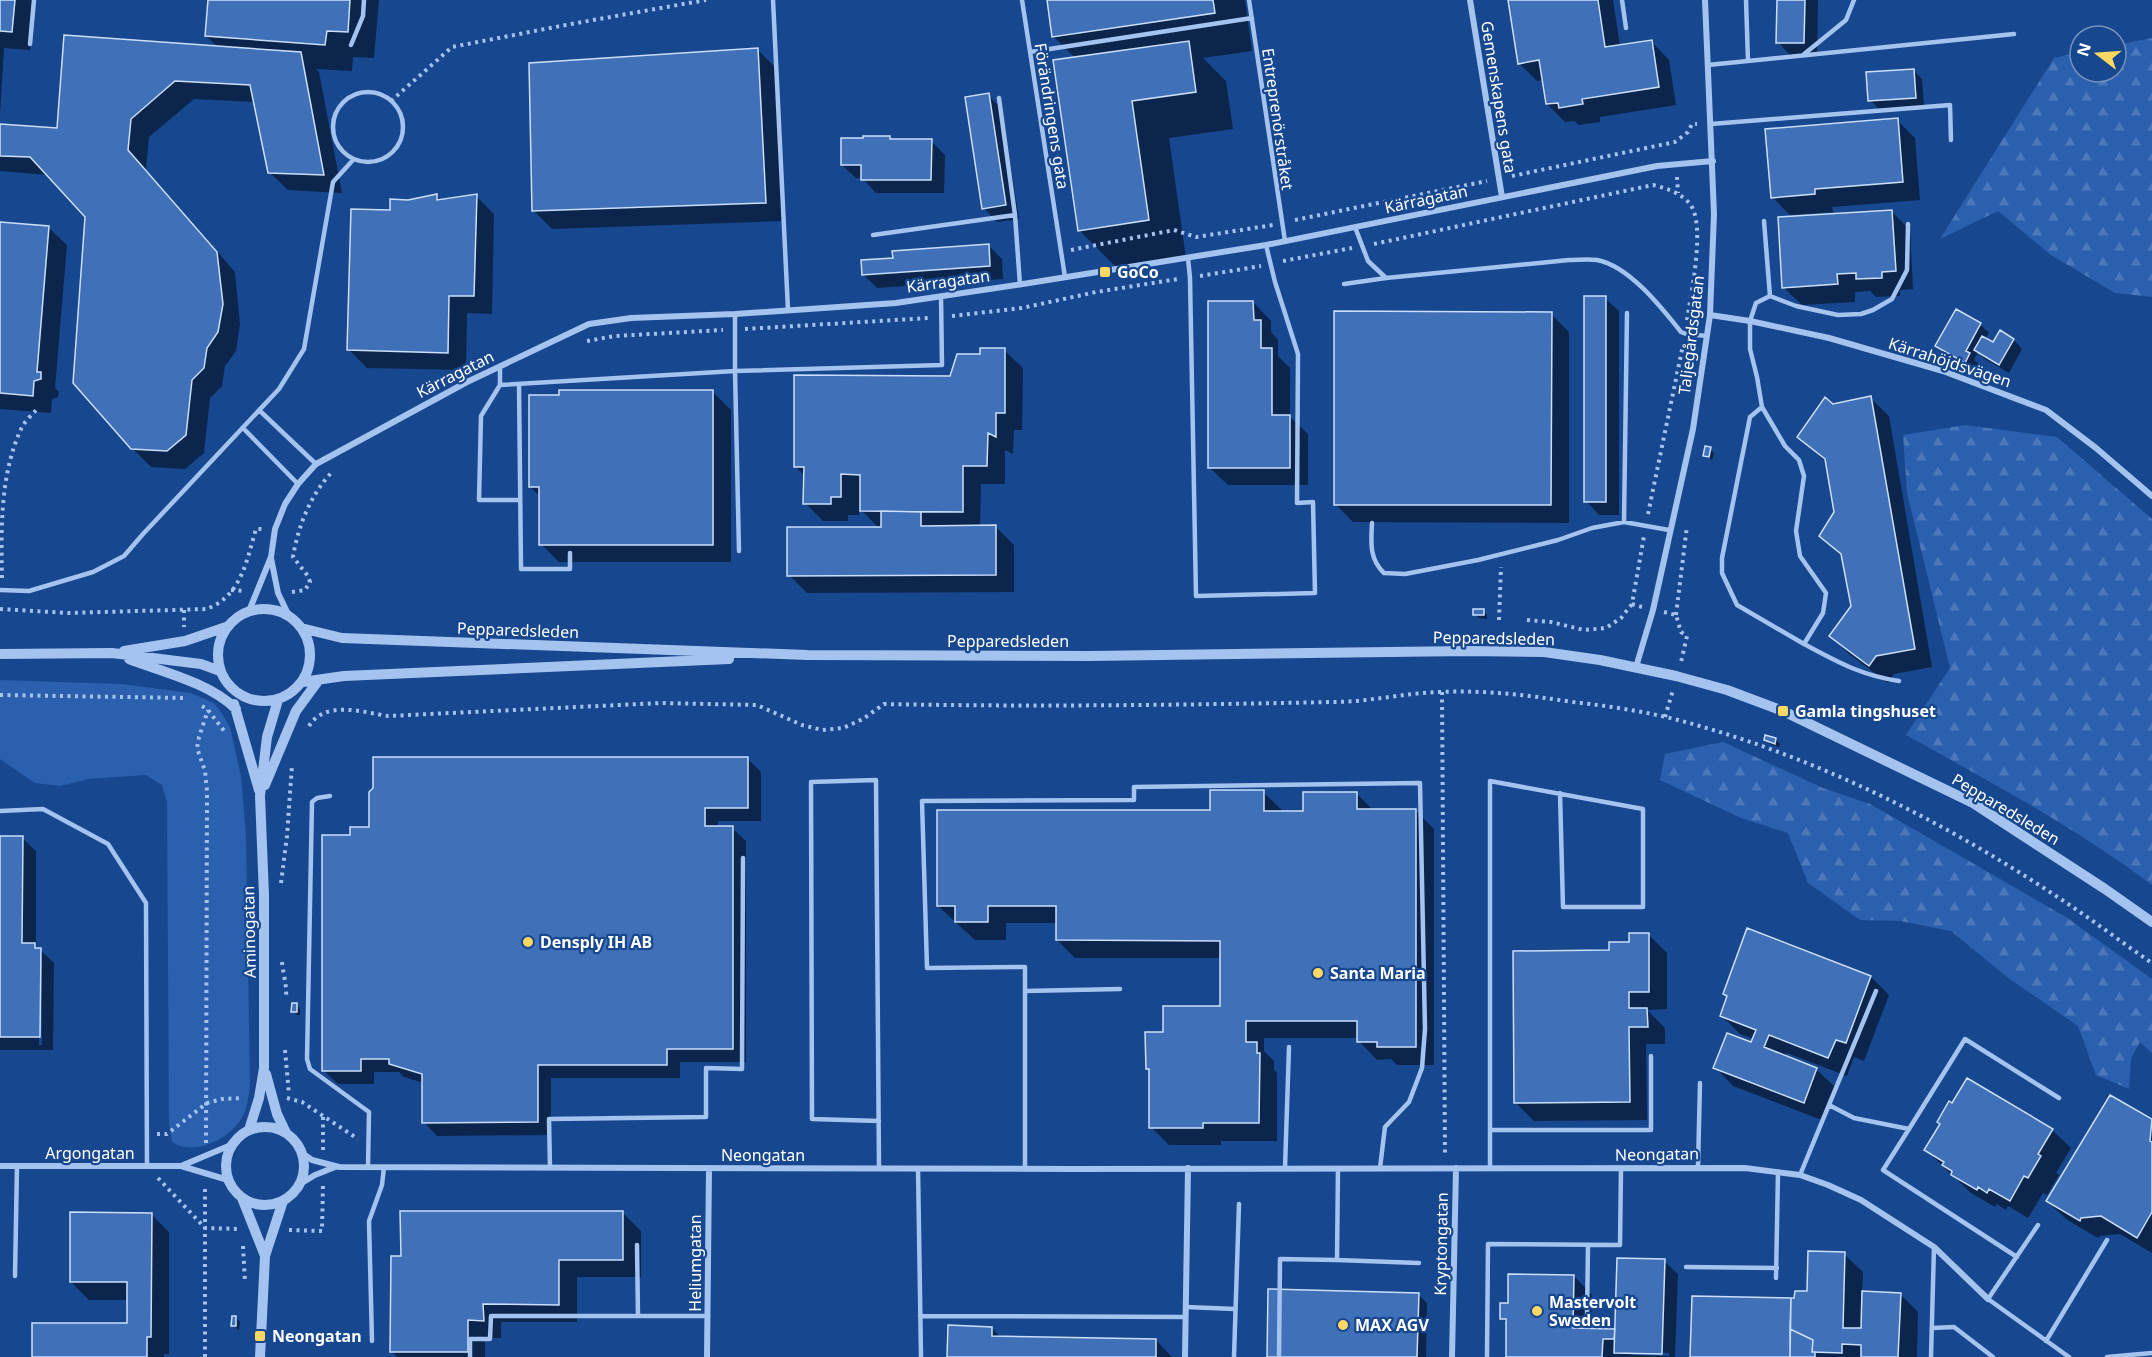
<svg xmlns="http://www.w3.org/2000/svg" width="2152" height="1357" font-family="'Noto Sans',sans-serif">
  <style>
    .green { fill: #2a60ae }
    .forest { fill: url(#forest-firs) }
    .shadow { fill: #0007; fill-rule: evenodd }
    .building { fill: #4070b8; stroke: #cbdffb; stroke-width: 1.5 }
    .lines { fill: none; stroke-linecap: round; stroke-linejoin: round }
    .path { stroke: #a4c3ef; stroke-width: 4; stroke-dasharray: 3 4.5; stroke-linecap: butt }
    .service { stroke: #a4c3ef; stroke-width: 4.5 }
    .minor { stroke: #a4c3ef; stroke-width: 6 }
    .tertiary { stroke: #a4c3ef; stroke-width: 10 }
    .poi-dot { fill: #ffd863; stroke: #17478f; stroke-width: 2 }
    .labels { text-anchor: middle; stroke-width: 4.5; stroke-linejoin: round; paint-order: stroke }
    .street-label { font-size: 16px; fill: #fff; stroke: #17478f }
    .poi-label { font-size: 16px; font-weight: bold; fill: #fff; stroke: #17478f; text-anchor: start }
  </style>
  <defs>
    <pattern id="forest-firs" width="22" height="20" patternUnits="userSpaceOnUse" patternTransform="scale(1.5)"><rect width="22" height="20" fill="#2a60ae"/><path d="M5 1l3.5 6h-7zM16 11l3.5 6h-7z" fill="#4a78ba"/></pattern>
  </defs>
  <rect width="100%" height="100%" fill="#17478f"/>
  <path class="green" d="M0,680L121,684L191,693L214,703L221,712L230,727L241,776L246,837L250,1086C248,1099 247,1112 239,1122C225,1141 193,1156 172,1142L169,1123L167,802L162,785L146,775L89,779L60,786L35,783L0,759Z"/>
  <path class="forest" d="M2152,38V297L2115,293L2051,255L1998,211L1940,239L2054,58L2080,52V72H2116V45Z
    M1965,425L2057,437L2152,519V885C2074,827 1991,782 1906,735L1950,668L1907,493L1903,435Z
    M1723,742L1823,788L1870,804L2066,917L2152,979V1053L2140,1042L2131,1058L2129,1089L2096,1075L2078,1026L2007,977L1951,931L1900,921L1860,920L1808,883L1788,833L1741,818L1660,780L1665,754Z"/>
  <path class="shadow" d="M0,0H34L30,50L4,48L0,114Z
    M209,0H379L374,58L353,57L352,71L316,69L319,72L342,193L288,190L269,172L255,102L194,99L149,137L146,170L235,272L240,324L236,351L225,366L222,386L210,398L204,453L185,469L151,467L132,448L87,216L48,175L0,171V125L58,129L218,47L206,36Z
    M1048,0H1245L1252,51L1203,58L1226,81L1233,129L1169,138L1186,258L1117,268L1079,230L1076,59L1053,36Z
    M1509,0H1613L1620,46L1651,41L1669,60L1676,105L1600,117V122L1579,125L1574,121L1565,122L1547,104L1543,80L1537,81L1519,63Z
    M1779,0H1818L1817,56H1791L1778,42Z
    M758,50L776,68L784,221L552,229L534,211Z
    M1913,70L1922,79L1924,106L1879,109L1870,100Z
    M988,95L1002,109L1019,219L997,222L984,208Z
    M1897,120L1915,138L1920,200L1832,207L1833,212L1790,215L1772,197Z
    M889,138L892,141H931L945,155L944,193H876L862,178H856L842,165Z
    M437,196L442,201L476,196L494,214L492,314L467,313L466,370L367,368L348,349L391,212L408,201Z
    M1892,212L1910,230L1913,289L1900,290V296L1876,297L1870,291L1855,292V302L1802,305L1783,287Z
    M0,223L48,227L67,245L55,388L59,392L58,397L52,399L51,413L0,409Z
    M988,245L1002,259L1003,279L877,288L864,275L894,259Z
    M1605,298L1619,311V515H1599L1586,501Z
    M1253,302L1271,321V332L1278,340V356L1290,368V417L1308,434V485H1228L1209,467Z
    M1551,314L1569,332V523L1353,522L1335,504Z
    M1980,324L1989,333L1985,340L1994,344L2014,340L2022,349L2009,373L1985,359L1978,352L1974,360L1978,363L1974,370L1946,355L1937,346Z
    M1004,350L1023,368L1022,430H1014L1013,454L1005,450V484H981L980,527H996L1014,545V592L807,593L789,575L879,528L859,508V515H848V521H823L805,503V476L795,466L951,378L981,356Z
    M713,392L731,410V562H559L541,544V497L530,487Z
    M1870,398L1889,416L1932,667L1894,674L1888,683L1849,654L1831,636L1852,606L1844,558L1821,536L1836,512L1828,464L1799,437L1833,406Z
    M1710,449L1714,453L1712,460L1705,455Z
    M1483,611L1487,615V619L1479,618L1475,614Z
    M1765,740H1776L1780,744L1779,747L1770,744Z
    M747,758L761,772V821H718V828H732L746,841V1062H680V1078H551V1135L437,1136L424,1122V1083L404,1077L399,1072H374V1084H338L324,1071L352,836L370,829Z
    M1263,792L1282,810V813H1305L1356,793L1374,811H1416L1434,829V1065H1397L1391,1059L1377,1060L1359,1041V1038H1264V1051L1274,1061V1070L1277,1073V1141H1221V1145H1169L1151,1127V1072L1147,1068L1165,1034L1221,1008V958H1075L1057,940V923H1006V940H975L938,906L1211,812Z
    M0,838H22L36,851V946L54,963L53,1050H0ZM39,956H42V1045H39Z
    M1648,934L1667,953V1009L1647,1010L1665,1028V1044H1646L1647,1120L1534,1121L1516,1103L1610,951Z
    M1871,977L1889,995L1864,1061L1854,1057L1847,1076L1787,1053L1785,1057L1816,1069L1835,1087L1822,1120L1733,1086L1715,1067L1752,1044L1754,1039L1740,1034L1721,1015L1728,997L1724,994Z
    M296,1004L300,1008V1015H297L293,1011Z
    M2110,1097L2152,1121V1253L2120,1234L2100,1236L2098,1238L2066,1219L2047,1201Z
    M2052,1130L2071,1148L2056,1173L2059,1175L2047,1195L2043,1193L2028,1218L2008,1206L2006,1210L1997,1204L1995,1207L1971,1193L1926,1150Z
    M623,1213L641,1231V1277H577V1322H501V1338H485V1357H397L392,1352Z
    M151,1214L169,1232V1354H164V1357H33L128,1325V1300H89L71,1282Z
    M1844,1254L1863,1272L1862,1293L1900,1294L1918,1312L1917,1357H1692L1808,1293Z
    M1664,1261L1678,1274L1675,1357H1507L1508,1324L1501,1318L1509,1304L1574,1276L1592,1295L1591,1330H1614ZM1632,1352L1669,1353V1356L1632,1355Z
    M1418,1294L1427,1303L1426,1357H1268Z
    M236,1318L240,1322L239,1330L233,1325Z
    M992,1328L1001,1338L1156,1340L1172,1357H949Z"/>
  <path class="building" d="M0,0H15L12,32L0,31Z
    M208,0H350L348,32L327,31L325,45L205,36Z
    M1047,0H1213L1215,13L1052,37Z
    M1508,0H1598L1605,47L1652,40L1659,87L1582,99L1583,104L1559,108L1558,103L1546,104L1539,60L1518,64Z
    M1777,0H1805L1804,43H1776Z
    M64,35L301,52L324,175L268,173L250,85L175,81L131,119L128,150L217,252L223,304L218,332L207,348L204,368L192,380L186,435L167,451L131,449L73,383L85,217L30,157L0,156V124L57,128Z
    M1189,41L1196,92L1132,101L1149,220L1078,231L1053,60Z
    M758,48L766,203L532,211L529,63Z
    M1914,69L1916,98L1868,101L1866,72Z
    M989,93L1006,205L982,209L965,97Z
    M1898,118L1903,182L1815,189V194L1771,198L1765,129Z
    M863,136H890V139H932L931,180H861V165H841V138H863Z
    M437,194V200L477,194L474,296H449L448,353L347,350L351,209L390,210V199L408,200Z
    M1892,210L1896,271L1882,272V278L1856,279V273L1837,274L1838,284L1782,288L1778,217Z
    M0,222L49,226L37,372H41V379L34,381L33,396L0,393Z
    M989,244L990,266L862,275L861,260L893,258L892,251Z
    M1584,296H1606V502H1584Z
    M1208,301H1253L1254,320H1261V348H1272V415H1290V468H1208Z
    M1956,309L1981,323L1966,351L1970,353L1965,363L1935,346Z
    M1334,311L1552,312L1551,505H1334Z
    M2000,330L2014,339L1999,365L1974,350L1982,336L1993,342Z
    M980,348H1005V413H996V437L988,433L987,466H963V512L860,511V475L841,474V497H831V504H803L804,467H794V375L950,376L957,354H980Z
    M559,390H713V545H539V487H529V395H559Z
    M1871,396L1915,649L1876,656L1869,666L1829,636L1851,606L1841,554L1819,536L1834,512L1825,459L1797,437L1825,397L1833,404Z
    M1705,446L1711,447L1709,457L1703,456Z
    M881,511L921,512V526L996,525V575L787,576V527H881Z
    M1473,609H1484V615H1473Z
    M1765,735L1776,738L1775,744L1764,740Z
    M373,757H748V808H705V826H733V1049H667V1065H538V1122L422,1123V1074L389,1064V1059H361V1071H322V835H350V827H369V792L373,788Z
    M1210,790H1264V811H1303V792H1357V809H1416V1047H1377V1042H1357V1021H1246V1042H1257V1053H1260L1259,1123H1203V1128H1149V1069H1146L1145,1032H1163V1006H1220V941L1056,940V906H988V922H955V906H937V810H1210Z
    M0,836H23L22,943H35V948H41L40,1037H0Z
    M1747,928L1871,976L1846,1043L1836,1040L1828,1058L1769,1035L1764,1047L1817,1068L1804,1103L1713,1068L1727,1033L1751,1042L1756,1030L1720,1016L1727,996L1723,994Z
    M1629,933H1649V992H1629V1008H1647L1648,1027H1629L1630,1102L1514,1103L1513,951L1609,950V942H1629Z
    M292,1003H297V1012H291Z
    M1967,1078L2053,1129L2038,1154L2041,1156L2028,1178L2024,1176L2010,1201L1989,1189L1987,1193L1978,1187L1977,1190L1951,1175L1952,1171L1942,1165L1944,1162L1924,1150L1940,1124L1937,1122L1949,1101L1952,1103Z
    M2110,1095L2152,1119L2150,1141L2152,1142V1212L2137,1238L2101,1216L2081,1218L2080,1221L2046,1201Z
    M400,1211H623V1260H559V1305L483,1304L484,1321L468,1320V1352H390L391,1256H401Z
    M70,1212L152,1213L151,1337H147V1357H32V1323H127V1282H70Z
    M1808,1251L1845,1252L1843,1328H1861L1862,1291L1901,1293L1898,1357H1861V1345L1842,1344V1353L1812,1352L1813,1340L1790,1329L1791,1298H1794L1795,1291H1807Z
    M1617,1258L1665,1259L1662,1354L1614,1353Z
    M1508,1274L1574,1275L1573,1328L1615,1329L1614,1339H1603L1602,1357H1506V1319H1500V1303H1508Z
    M1268,1289L1419,1293L1417,1357H1267Z
    M1692,1296L1791,1298L1790,1357H1690Z
    M232,1316H236V1326H231Z
    M948,1325L992,1327V1336L1156,1339V1357H947Z
    M1790,1329L1813,1340L1812,1352H1815V1357H1790Z"/>
  <g class="lines">
    <path class="path" d="M391,101L452,47L571,24L706,0
      M1512,176L1675,142L1688,132L1692,124H1697
      M1677,177L1678,193
      M1295,220L1487,181
      M1374,244L1653,185C1666,188 1681,193 1690,204C1706,225 1691,293 1687,320
      M1071,250L1174,230L1196,237L1273,225
      M1283,261L1352,248
      M1200,276L1261,266
      M952,316L1022,308L1096,292L1178,279
      M745,329L929,318
      M587,341L615,336L723,330
      M1648,514L1683,345
      M2,578C1,528 0,473 22,427C25,421 32,415 36,410
      M231,590L245,591
      M292,592L305,590L310,582L308,576L293,557C298,526 311,494 332,472
      M1642,607L1632,604L1644,536
      M0,609L68,613L207,609C213,606 220,603 224,599C244,582 249,552 256,529H262
      M184,610V627
      M1664,612L1676,615L1681,632L1687,636L1681,662
      M1676,615L1687,526
      M1499,620L1501,567
      M1527,620L1551,622L1584,630L1606,628L1621,618L1632,604
      M1442,692L1445,1155
      M0,695L185,698
      M202,706L208,710L225,732
      M1665,717L1673,690
      M309,726C325,700 362,712 388,716L661,703L757,705L802,725L822,730L843,728L863,719L884,704C1034,707 1183,705 1333,702C1369,702 1404,693 1439,692C1487,690 1526,695 1573,702C1608,706 1643,711 1678,720C1814,756 1942,820 2059,898C2090,918 2121,942 2152,963
      M281,883L287,836L292,765
      M282,962C283,974 287,985 286,997
      M285,1050L289,1094
      M287,1098L302,1102L358,1139
      M157,1134H167L207,1103L222,1099L243,1098
      M206,1143L207,791L205,771L197,748L199,737L208,710
      M323,1150V1117
      M158,1178L205,1228L240,1229
      M289,1230L322,1231L323,1184
      M243,1246L245,1282
      M205,1357V1187"/>
    <path class="service" d="M773,0L788,310
      M1022,0L1065,277
      M1249,0L1285,241
      M1622,0L1626,28
      M1746,0L1748,61
      M30,44L34,0
      M351,45L363,16L364,0
      M1030,52L1252,18
      M1803,55L1846,20L1854,0
      M1708,65L2014,34
      M333 127a35 35 0 1 1 70 0a35 35 0 1 1-70 0Z
      M999,98L1015,215
      M1711,124L1950,105L1951,140
      M1764,221L1770,296
      M1355,227L1368,261L1386,278
      M873,235L1015,215L1020,285
      M1188,258L1190,278L1196,596L1315,593L1313,502L1297,503L1298,354L1275,282L1266,245
      M1344,284L1386,278L1569,260C1578,260 1588,259 1597,260C1629,266 1661,307 1681,332L1686,334L1707,336
      M500,366V385L735,371V314
      M519,384L521,569H570V553
      M500,385L481,416L479,500H520
      M1762,407L1750,417L1722,558V573L1737,605L1804,644
      M260,411L316,464
      M243,428L298,484
      M1624,522L1627,313
      M1372,523C1371,542 1369,559 1384,573L1405,574L1478,560L1558,540L1592,528L1624,522L1669,530
      M739,551L735,371L942,365L941,296
      M0,590L29,591L93,572L124,556L143,534L279,389L304,349L333,182L353,160
      M1899,681C1860,675 1838,662 1804,644L1823,613L1826,593L1800,556L1796,531L1804,476L1799,460L1785,446L1762,407L1757,377L1750,349V321L1756,303L1770,296L1796,306L1838,315L1861,314L1873,310L1892,299L1907,270L1908,224
      M330,796L317,798L312,802L307,1059L310,1069L369,1112L368,1167
      M0,811L43,809L108,844L146,903L147,1167
      M1025,991L1120,989
      M1829,1105L1854,1118L1909,1129L1965,1039L2059,1098
      M879,1121L812,1119L811,782L876,780L879,1168
      M1909,1129L1883,1170L2017,1257
      M1490,1130V781L1643,809V907H1563L1560,793
      M1698,1167L1700,1083
      M550,1168L549,1119L706,1117V1068L742,1069L743,858
      M918,1168L921,1357
      M1285,1168L1289,1047
      M1490,1168V1130H1651V1056
      M1025,1169V967L927,968L922,801L1134,800V787L1420,783L1425,1029L1422,1068L1409,1102L1385,1127L1380,1168
      M1800,1175L1876,991
      M2038,1225L1988,1299L2069,1357
      M637,1245L638,1316
      M1337,1260L1419,1263
      M1686,1267L1777,1268
      M15,1276L17,1166
      M1776,1278L1778,1172
      M1186,1307L1235,1309
      M920,1316L1186,1317
      M1587,1318L1588,1245
      M1933,1328L1954,1327L1993,1357
      M372,1341L369,1221L382,1185L384,1167
      M2046,1341L2107,1240
      M470,1357V1339H490L491,1316H708
      M1234,1357L1239,1204
      M1279,1357L1280,1259L1337,1260L1338,1168
      M1487,1357L1488,1244L1620,1245L1621,1168
      M1931,1357L1934,1247
      M2107,1357L2152,1353"/>
    <path class="minor" d="M1470,0L1502,197
      M1710,315L1750,321L1829,338L1943,371L2046,410L2096,448L2152,496
      M271,558L278,593L289,616
      M249,611L271,557L275,529L285,504L298,484L316,464L467,382L589,324L631,318L735,314L896,303L1023,284L1266,245L1657,166L1713,161
      M1636,667L1653,610L1693,429L1710,315L1714,214L1705,0
      M302,1153L312,1160L339,1167L1069,1169L1745,1168L1800,1175L1828,1185L1861,1200L1934,1247L1988,1299
      M0,1166H181L228,1180
      M181,1166L231,1145
      M300,1184L315,1175L335,1167
      M707,1357L709,1169
      M1185,1357L1188,1168
      M1452,1357L1456,1168"/>
    <path class="tertiary" d="M218 655a46 46 0 1 1 92 0a46 46 0 1 1-92 0Z
      M301,628L342,638L807,655L1089,656L1468,651L1544,652L1600,660L1676,676L1727,690L1783,711L1973,803L2105,889L2152,922
      M124,651L185,641L226,627
      M0,654L112,653L201,664L220,671
      M129,659C163,672 210,683 236,709
      M302,682L344,676L729,659
      M234,704L259,790
      M265,785L296,711L318,681
      M266,1074L277,1114L286,1133
      M226 1166a39 39 0 1 1 78 0a39 39 0 1 1-78 0Z
      M249,1130L259,1098L264,1068V895L260,796L267,737L278,700
      M242,1198L265,1256
      M260,1357L265,1256L283,1201"/>
  </g>
  <g class="poi-dot">
    <rect x="1099" y="266" width="12" height="12" rx="3"/>
    <rect x="1777" y="705" width="12" height="12" rx="3"/>
    <circle cx="528" cy="942" r="6"/>
    <circle cx="1318" cy="973" r="6"/>
    <circle cx="1537" cy="1311" r="6"/>
    <circle cx="1343" cy="1325" r="6"/>
    <rect x="254" y="1330" width="12" height="12" rx="3"/>
  </g>
  <g class="labels">
    <g class="street-label">
      <text transform="translate(1499 97) rotate(81)" y="6">Gemenskapens gata</text>
      <text transform="translate(1052 116) rotate(81)" y="6">Förändringens gata</text>
      <text transform="translate(1278 119) rotate(82)" y="6">Entreprenörstråket</text>
      <text transform="translate(1426 199) rotate(-12)" y="6">Kärragatan</text>
      <text transform="translate(948 281) rotate(-8)" y="6">Kärragatan</text>
      <text transform="translate(1691 335) rotate(-83)" y="6">Taljegårdsgatan</text>
      <text transform="translate(1950 362) rotate(18)" y="6">Kärrahöjdsvägen</text>
      <text transform="translate(455 374) rotate(-27)" y="6">Kärragatan</text>
      <text transform="translate(518 630) rotate(2)" y="6">Pepparedsleden</text>
      <text transform="translate(1494 638) rotate(1)" y="6">Pepparedsleden</text>
      <text x="1008" y="647">Pepparedsleden</text>
      <text transform="translate(2006 809) rotate(31)" y="6">Pepparedsleden</text>
      <text transform="translate(249 932) rotate(-91)" y="6">Aminogatan</text>
      <text x="90" y="1159">Argongatan</text>
      <text transform="translate(1657 1154) rotate(-1)" y="6">Neongatan</text>
      <text x="763" y="1161">Neongatan</text>
      <text transform="translate(1441 1244) rotate(-89)" y="6">Kryptongatan</text>
      <text transform="translate(695 1263) rotate(-90)" y="6">Heliumgatan</text>
    </g>
    <g class="poi-label">
      <text x="1117" y="278">GoCo</text>
      <text x="1795" y="717">Gamla tingshuset</text>
      <text x="540" y="948">Densply IH AB</text>
      <text x="1330" y="979">Santa Maria</text>
      <text x="1549" y="1308">Mastervolt<tspan x="1549" dy="18">Sweden</tspan></text>
      <text x="1355" y="1331">MAX AGV</text>
      <text x="272" y="1342">Neongatan</text>
    </g>
  </g>
  <g transform="translate(2098 54) rotate(287)"><circle r="28" fill="#17478f" stroke="#7491bc" stroke-width="1.5"/>
  <path d="M0-4.5L10 22L0 15L-10 22Z" fill="#ffd863"/>
  <text y="-9" font-size="16" font-weight="bold" text-anchor="middle" fill="#ffffff">N</text>
  </g>
</svg>
